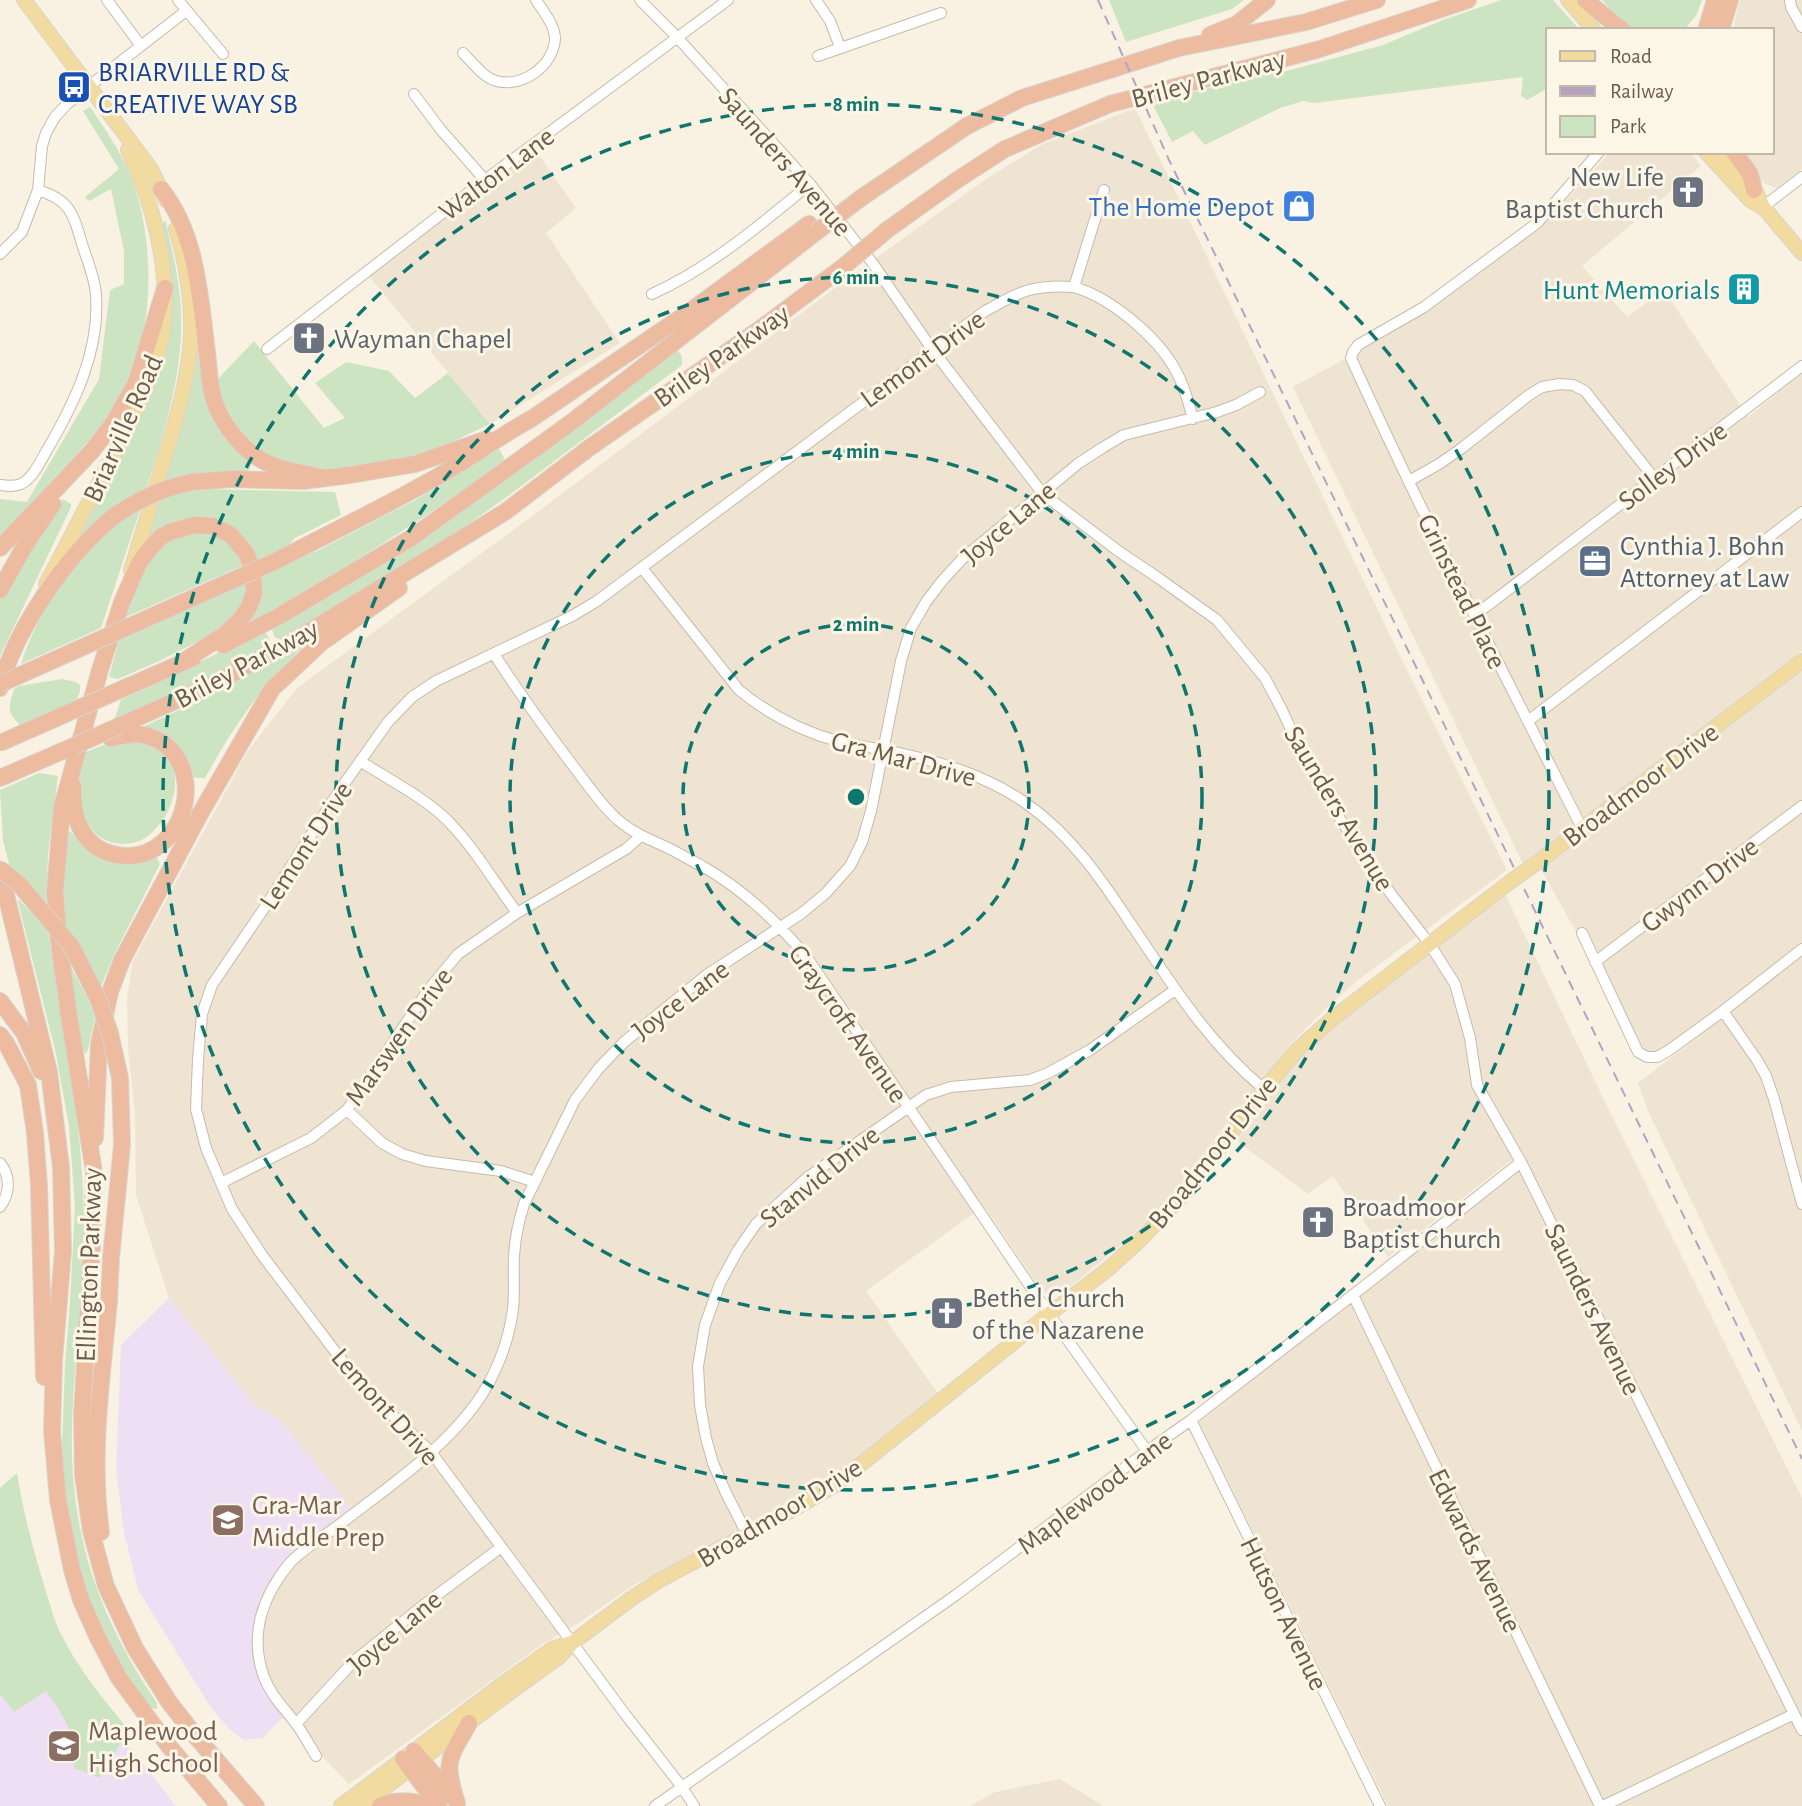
<svg xmlns="http://www.w3.org/2000/svg" width="1802" height="1806" font-family="'Alegreya Sans',sans-serif">
  <style>
    .residential { fill: #efe4d1 }
    .education { fill: #efdff5 }
    .green { fill: #cde4c2 }
    .lines { fill: none; stroke-linecap: round; stroke-linejoin: round }
    .minor-casing { stroke: #c8baaa; stroke-width: 12 }
    .major-casing { stroke: #d9d4d0; stroke-width: 16 }
    .highway-casing { stroke: #d9d4d0; stroke-width: 18 }
    .minor { stroke: #fff; stroke-width: 10 }
    .major { stroke: #f1dba1; stroke-width: 14 }
    .highway { stroke: #edbb9f; stroke-width: 16 }
    .rail { stroke: #b5a3c0; stroke-width: 2; stroke-dasharray: 10 7; stroke-linecap: butt }
    .major-bridge-casing { stroke: #d9d4d0; stroke-width: 16; stroke-linecap: butt }
    .highway-bridge-casing { stroke: #d9d4d0; stroke-width: 18; stroke-linecap: butt }
    .major-bridge { stroke: #f1dba1; stroke-width: 14 }
    .highway-bridge { stroke: #edbb9f; stroke-width: 16 }
    .ring { fill: none; stroke: #0f766e; stroke-width: 3.5; stroke-dasharray: 12 9 }
    .labels { text-anchor: middle; stroke-width: 6; stroke-linejoin: round; paint-order: stroke }
    .transit-label { font-size: 28px; fill: #164399; stroke: #fcf6e7; text-anchor: start }
    .street-label { font-size: 28px; fill: #6d5b4b; stroke: #fcf6e7 }
    .worship-label { font-size: 28px; fill: #5b616d; stroke: #fcf6e7; text-anchor: start }
    .shop-label { font-size: 28px; fill: #366cbe; stroke: #fcf6e7; text-anchor: end }
    .culture-label { font-size: 28px; fill: #0d838f; stroke: #fcf6e7; text-anchor: end }
    .service-label { font-size: 28px; fill: #4e5e75; stroke: #fcf6e7; text-anchor: start }
    .education-label { font-size: 28px; fill: #785e54; stroke: #fcf6e7; text-anchor: start }
    .centre { fill: #0f766e; stroke: #fcf6e7; stroke-width: 3.5 }
    .ring-label { font-size: 21px; text-anchor: middle; font-weight: bold; fill: #0f766e; stroke: #fcf6e7; stroke-width: 6; stroke-linejoin: round; paint-order: stroke }
  </style>
  <rect width="100%" height="100%" fill="#f9f2e2"/>
  <path class="residential" d="M1740,0H1802V169L1777,188L1761,182L1742,152H1772V30H1733Z
    M1135,108L1400,656L1507,870L1358,980L1336,999L1294,1040L1222,1129L1176,1192L1127,1240L1065,1291L1051,1296L1042,1291L984,1206L866,1291L938,1394L838,1476L709,1547L634,1585L580,1622L541,1645L349,1784L283,1717L267,1693L257,1667L251,1644L261,1594L283,1562L296,1550L280,1420L253,1403L169,1298L136,1195L135,1113L128,1048L127,997L133,961L247,752L297,688L531,517L844,281L983,181L1041,145Z
    M534,148L576,208L546,233L620,343L490,424L369,276Z
    M1610,152H1690L1701,166L1582,266L1627,317L1664,290L1748,417L1802,373V651L1523,864L1293,387L1376,342L1449,295L1559,208Z
    M1802,671V943L1659,1052L1651,1053L1641,1049L1541,869Z
    M1505,894L1607,1106L1802,1498V1806H1388L1199,1422L1519,1168L1514,1158L1388,1257L1333,1176L1308,1194L1234,1139L1276,1082L1309,1044Z
    M1802,957V1431L1649,1113L1638,1083Z
    M1060,1779L1103,1806H970L995,1792Z"/>
  <path class="education" d="M169,1298L253,1403L280,1420L351,1507L283,1562L261,1594L251,1644L257,1667L267,1693L283,1717L263,1738L244,1740L229,1729L210,1706L138,1590L124,1532L116,1470L121,1345Z
    M0,1630L82,1686L176,1806H0Z"/>
  <path class="green" d="M1109,0H1244L1232,9L1126,42Z
    M1501,0H1553L1580,30H1548V88L1527,100L1521,96L1523,77L1314,103L1303,101L1280,108L1205,145L1193,131L1172,142L1152,103L1267,73L1287,71L1383,45L1443,20Z
    M1602,0H1702L1696,16L1684,30H1630Z
    M90,107C105,129 120,150 130,175C154,231 155,322 130,378C126,388 120,397 114,406C95,438 67,463 42,491C27,506 14,523 0,539V499L27,502L99,379L110,290L124,284V251L111,189L89,201L85,197L119,169L83,111Z
    M163,221L166,222C172,251 180,281 181,311C184,372 164,432 146,490L113,508L92,525L70,548L153,379Z
    M254,341L324,428L345,418L315,383L346,362L389,371L415,398L448,373L490,424L407,463L317,471L262,454L240,430L225,406L216,381Z
    M196,345H197C202,376 204,410 224,437C232,447 244,454 251,465L250,469L245,473L165,482L188,404Z
    M678,350L682,357V365L504,499L424,555L291,634L279,639L275,637L272,630L278,624Z
    M499,449L504,458L503,461C420,523 333,576 243,626L257,575L317,551L417,499Z
    M201,489L335,492L341,515L295,538L288,546L254,561L227,529L148,538L159,500L179,493Z
    M63,499L71,504V507L0,656V598L26,550Z
    M141,507L101,628L21,664C37,615 71,556 113,525C122,518 132,513 141,507Z
    M202,531C225,538 233,545 244,565L126,617L141,569L150,554L175,535Z
    M248,580L245,600L237,612L225,624L205,638L159,661L118,679L109,677L120,636Z
    M264,633L267,634L270,640C258,657 223,670 204,678C174,693 144,707 114,721L121,700L253,636Z
    M305,645C261,686 234,726 205,778H196L189,776L142,729L145,726L194,703Z
    M62,679L76,682L80,685V692L76,701L20,725C6,712 9,707 14,689L19,686Z
    M142,741C152,746 162,751 168,760C185,783 169,820 148,836C130,849 104,846 91,828C83,818 78,807 77,794C76,781 83,765 86,752L111,742Z
    M39,773L58,776L48,854L46,907L11,872L3,840L0,790Z
    M70,831L84,846L156,856L160,864L115,953L99,991L63,926L62,884L66,836Z
    M17,898L33,914L48,932C64,1028 83,1125 84,1222C86,1291 73,1360 72,1429C70,1536 98,1615 157,1703V1709L152,1708L135,1691L114,1654L92,1608L78,1569L61,1474L65,1365L70,1302L75,1207L69,1126L56,1054Z
    M67,960L88,999L95,1017L88,1050L85,1054L81,1045Z
    M17,1473C24,1516 35,1557 48,1598C52,1610 55,1623 61,1634C78,1669 104,1700 129,1730L100,1778L74,1768L76,1741L58,1708L46,1691L14,1712L0,1694V1488Z"/>
  <g class="lines">
    <g class="minor-casing">
      <path id="minor" d="M107,0L141,46
        M178,0L223,54
        M640,0L676,36L810,184L871,261L932,349L1043,494L1121,553L1157,577L1217,620L1265,678L1281,708L1309,768L1338,816L1391,894L1429,943L1455,984L1470,1038L1477,1085L1521,1162L1802,1730
        M816,0L830,21L840,47
        M1790,0L1791,7L1802,27
        M463,53C473,63 483,77 496,81C523,88 553,66 555,39C555,25 543,11 536,0
        M818,56L941,13
        M414,94L441,130L485,180
        M1763,207L1802,177
        M0,254L22,232L38,190L42,146L46,133L55,117L67,104L88,87L186,11
        M1074,287L1104,190
        M652,294C710,268 761,224 810,184
        M267,349L485,180L728,0
        M1409,481L1439,464L1462,448L1529,395L1542,387L1560,384L1573,385L1585,391L1654,478
        M0,485C7,486 14,487 21,484C33,478 40,462 47,450C74,404 100,351 96,295C95,278 87,260 82,244C73,213 70,200 38,190
        M642,568L739,690C768,714 801,731 837,741C853,745 869,747 884,750C934,760 985,774 1027,804C1071,835 1102,880 1131,924C1171,983 1208,1043 1264,1089
        M1475,615L1802,366
        M494,654C519,693 546,730 574,767C588,785 601,805 618,820C632,832 648,839 664,846C677,852 690,860 702,866C744,890 775,920 806,956L1049,1314L1147,1451
        M1528,721L1802,512
        M360,761C388,779 427,799 449,822C475,849 495,883 517,913
        M1582,828C1503,672 1423,517 1351,358L1353,352L1358,345L1424,307L1537,223L1599,152
        M1582,933L1638,1052L1647,1057H1657L1668,1051L1723,1011L1802,949
        M1595,962L1802,806
        M1723,1011L1757,1060L1766,1076L1774,1099L1802,1204
        M347,1110L382,1143L402,1154L426,1161L501,1171L535,1182
        M0,1163C11,1176 10,1194 0,1207
        M221,1183L311,1138L347,1110L429,989L458,954L517,913L626,849L641,836
        M1353,1295L1600,1806
        M1191,1420L1380,1806
        M747,1534L726,1493L713,1463L706,1438L700,1405L698,1366L705,1325L720,1283L738,1250L756,1224L808,1177L926,1095L951,1087L1030,1080L1048,1073L1090,1050L1175,990
        M296,1724L353,1662L425,1604L500,1548
        M316,1756C310,1746 304,1735 297,1725C285,1709 271,1696 264,1677C249,1636 262,1597 289,1564C300,1551 329,1533 343,1522C392,1484 450,1445 483,1393C499,1367 509,1339 513,1309C515,1292 513,1273 514,1256C515,1239 519,1220 524,1204L575,1100L599,1068L624,1042L708,974L802,913L826,893L850,866L862,842L871,811L901,661L911,628L926,602L942,581L962,559L1079,463L1102,448L1124,435L1217,412L1236,405L1260,392
        M655,1806L956,1595L1147,1451L1191,1420L1367,1284L1521,1162
        M694,1806L682,1787L625,1714L431,1452L386,1409L350,1371L262,1255L232,1209L206,1148L196,1109L198,1059L202,1014L212,985L267,904L339,791L388,722L412,697L436,681L572,616L597,601L985,311C999,304 1014,294 1029,290C1040,287 1065,285 1077,288C1112,299 1157,337 1175,369C1184,385 1188,401 1193,419
        M1603,1806L1794,1714"/>
    </g>
    <g class="major-casing">
      <path id="major" d="M24,0L151,169L166,200
        M1568,0L1594,30
        M1706,152L1750,200L1762,207
        M1719,152L1756,192L1763,207L1802,253
        M131,570C143,532 154,494 165,456C177,417 189,377 191,335C192,300 186,262 176,229
        M46,584C67,545 87,505 108,465C130,423 155,380 163,332C171,273 154,204 128,150
        M1538,862L1802,661
        M341,1806L500,1686L552,1649L571,1643
        M361,1806L490,1707L559,1657L572,1643L632,1598L660,1580L794,1509L835,1485L1049,1314L1107,1270L1139,1241L1188,1190L1264,1089L1298,1049L1332,1019L1510,882"/>
    </g>
    <g class="highway-casing">
      <path id="highway" d="M1585,0L1622,30
        M1706,30L1715,0
        M1721,30L1730,0
        M1210,35L1237,24L1267,0
        M1734,152L1750,174L1754,190
        M161,189C197,234 200,297 207,352C209,368 209,385 214,400C220,420 237,443 255,456C275,470 302,473 326,478
        M861,198L967,126L1022,98L1179,48L1306,22L1377,0
        M887,230L957,180L1005,149L1110,104L1320,49L1468,0
        M192,482L231,479L303,481L350,475L415,464L487,439
        M0,548L92,451L114,422L136,383L165,288
        M278,560C330,533 384,507 435,478C468,460 498,437 531,419L689,312L809,224
        M0,590L24,547L53,504
        M223,645L279,616L411,538L569,424L815,233
        M184,661L224,635L240,620L249,607L254,593L253,570L246,553L231,535L212,526L195,525L170,532L161,537L151,547L139,563L122,602L100,670L62,807L55,892L58,935L69,1016L94,1172L92,1247L82,1414L83,1475L91,1531L106,1586L135,1648L169,1702L198,1739L256,1806
        M129,686L193,658
        M0,688C15,629 66,556 113,517
        M119,726L213,684L290,643L505,512L589,448L760,329L843,267
        M0,778L74,746
        M73,786C72,809 77,834 98,848C108,854 117,856 129,856C183,854 207,775 163,743C155,738 146,735 138,734C129,734 120,736 111,738
        M0,870L49,1072L61,1167L63,1251L54,1360L52,1431L58,1500L72,1570L81,1600L97,1636L119,1678L168,1745L219,1806
        M0,1001L24,1033L41,1071
        M0,1035L6,1043L28,1085L35,1133L39,1186L44,1377
        M95,1138L99,1044L110,992L122,960L200,814L272,689L321,643L399,588
        M101,1532C90,1455 102,1378 109,1301
        M414,1751L452,1796
        M403,1759L439,1806
        M457,1803C443,1759 449,1760 469,1723
        M380,1806C395,1800 412,1800 427,1806"/>
    </g>
    <use href="#minor" class="minor"/>
    <use href="#major" class="major"/>
    <use href="#highway" class="highway"/>
    <path class="rail" d="M1098,0L1169,160L1802,1459"/>
    <g class="major-bridge-casing">
      <path id="major-bridge" d="M1510,882L1538,862"/>
    </g>
    <g class="highway-bridge-casing">
      <path id="highway-bridge" d="M815,233L861,198
        M843,267L887,230
        M113,517C137,500 162,488 192,482
        M0,684L278,560
        M0,743L129,686
        M74,746L119,726
        M0,869L19,884L72,947L98,999L110,1033L120,1078L122,1145L111,1258L109,1301"/>
    </g>
    <use href="#major-bridge" class="major-bridge"/>
    <use href="#highway-bridge" class="highway-bridge"/>
  </g>
  <g class="ring">
    <circle cx="856" cy="797" r="173"/>
    <circle cx="856" cy="797" r="346"/>
    <circle cx="856" cy="797" r="520"/>
    <circle cx="856" cy="797" r="693"/>
  </g>
  <defs>
    <g id="bus-square" transform="scale(1.75)"><rect x="-9" y="-9" width="18" height="18" rx="4" fill="#1a4fb4" stroke="#fcf6e7"/><path d="M-5-6H5V4H4V6H2V4H-2V6H-4V4H-5ZM-3.5-4V0h7V-4ZM-3.5 1.2v1.5H-2V1.2ZM2 1.2v1.5H3.5V1.2Z" fill="#fff"/></g>
    <g id="church-square" transform="scale(1.75)"><rect x="-9" y="-9" width="18" height="18" rx="4" fill="#6b7280" stroke="#fcf6e7"/><path d="M-1.2-6h2.4v3.5h3.3v2.4h-3.3V6h-2.4V-.1h-3.3v-2.4h3.3Z" fill="#fff"/></g>
    <g id="shop-square" transform="scale(1.75)"><rect x="-9" y="-9" width="18" height="18" rx="4" fill="#3f7fe0" stroke="#fcf6e7"/><path d="M-5-2.5h2.3a2.7 3.5 0 0 1 5.4 0H5L5.5 6h-11ZM-1.5-2.5h3a1.5 2.3 0 0 0-3 0Z" fill="#fff"/></g>
    <g id="building-square" transform="scale(1.75)"><rect x="-9" y="-9" width="18" height="18" rx="4" fill="#0f9aa8" stroke="#fcf6e7"/><path d="M-4-6H4V6H1V3H-1V6H-4ZM-2.5-4.3h1.7v1.8h-1.7ZM.8-4.3h1.7v1.8H.8ZM-2.5-1h1.7V.8h-1.7ZM.8-1h1.7V.8H.8Z" fill="#fff"/></g>
    <g id="office-square" transform="scale(1.75)"><rect x="-9" y="-9" width="18" height="18" rx="4" fill="#5c6f8a" stroke="#fcf6e7"/><path d="M-6-3h4V-5.5h4V-3h4V5H-6ZM-1-4.5V-3h2v-1.5ZM-6 0V1H6V0Z" fill="#fff"/></g>
    <g id="school-square" transform="scale(1.75)"><rect x="-9" y="-9" width="18" height="18" rx="4" fill="#8d6e63" stroke="#fcf6e7"/><path d="M0-5L7-2L0 1L-7-2ZM-4 1L0 2.5L4 1V4Q0 6-4 4Z" fill="#fff"/></g>
  </defs>
  <g fill-rule="evenodd">
    <use href="#bus-square" x="74" y="87"/>
    <use href="#church-square" x="1688" y="192"/>
    <use href="#shop-square" x="1299" y="206"/>
    <use href="#building-square" x="1744" y="289"/>
    <use href="#church-square" x="309" y="338"/>
    <use href="#office-square" x="1595" y="561"/>
    <use href="#church-square" x="1318" y="1222"/>
    <use href="#church-square" x="947" y="1313"/>
    <use href="#school-square" x="228" y="1520"/>
    <use href="#school-square" x="64" y="1746"/>
  </g>
  <g class="labels">
    <g class="transit-label">
      <text x="98" y="81">BRIARVILLE RD &amp;<tspan x="98" dy="32">CREATIVE WAY SB</tspan></text>
    </g>
    <g class="street-label">
      <text transform="translate(1208 78) rotate(-15)" y="10">Briley Parkway</text>
      <text transform="translate(786 161) rotate(49)" y="10">Saunders Avenue</text>
      <text transform="translate(496 173) rotate(-37)" y="10">Walton Lane</text>
      <text transform="translate(721 355) rotate(-35)" y="10">Briley Parkway</text>
      <text transform="translate(922 358) rotate(-36)" y="10">Lemont Drive</text>
      <text transform="translate(122 428) rotate(-66)" y="10">Briarville Road</text>
      <text transform="translate(1672 465) rotate(-37)" y="10">Solley Drive</text>
      <text transform="translate(1008 522) rotate(-40)" y="10">Joyce Lane</text>
      <text transform="translate(1463 591) rotate(64)" y="10">Grinstead Place</text>
      <text transform="translate(246 663) rotate(-28)" y="10">Briley Parkway</text>
      <text transform="translate(904 758) rotate(15)" y="10">Gra Mar Drive</text>
      <text transform="translate(1640 784) rotate(-37)" y="10">Broadmoor Drive</text>
      <text transform="translate(1340 808) rotate(59)" y="10">Saunders Avenue</text>
      <text transform="translate(305 845) rotate(-57)" y="10">Lemont Drive</text>
      <text transform="translate(1699 884) rotate(-37)" y="10">Gwynn Drive</text>
      <text transform="translate(680 999) rotate(-37)" y="10">Joyce Lane</text>
      <text transform="translate(849 1023) rotate(55)" y="10">Graycroft Avenue</text>
      <text transform="translate(398 1036) rotate(-54)" y="10">Marswen Drive</text>
      <text transform="translate(1212 1152) rotate(-51)" y="10">Broadmoor Drive</text>
      <text transform="translate(819 1176) rotate(-39)" y="10">Stanvid Drive</text>
      <text transform="translate(88 1265) rotate(-88)" y="10">Ellington Parkway</text>
      <text transform="translate(1594 1309) rotate(64)" y="10">Saunders Avenue</text>
      <text transform="translate(386 1406) rotate(48)" y="10">Lemont Drive</text>
      <text transform="translate(1094 1492) rotate(-37)" y="10">Maplewood Lane</text>
      <text transform="translate(779 1512) rotate(-31)" y="10">Broadmoor Drive</text>
      <text transform="translate(1476 1550) rotate(64)" y="10">Edwards Avenue</text>
      <text transform="translate(1285 1613) rotate(64)" y="10">Hutson Avenue</text>
      <text transform="translate(394 1631) rotate(-40)" y="10">Joyce Lane</text>
    </g>
    <g class="worship-label">
      <text x="1664" y="186" text-anchor="end">New Life<tspan x="1664" dy="32">Baptist Church</tspan></text>
      <text x="334" y="348">Wayman Chapel</text>
      <text x="1342" y="1216">Broadmoor<tspan x="1342" dy="32">Baptist Church</tspan></text>
      <text x="972" y="1307">Bethel Church<tspan x="972" dy="32">of the Nazarene</tspan></text>
    </g>
    <g class="shop-label">
      <text x="1274" y="216">The Home Depot</text>
    </g>
    <g class="culture-label">
      <text x="1720" y="299">Hunt Memorials</text>
    </g>
    <g class="service-label">
      <text x="1620" y="555">Cynthia J. Bohn<tspan x="1620" dy="32">Attorney at Law</tspan></text>
    </g>
    <g class="education-label">
      <text x="252" y="1514">Gra-Mar<tspan x="252" dy="32">Middle Prep</tspan></text>
      <text x="88" y="1740">Maplewood<tspan x="88" dy="32">High School</tspan></text>
    </g>
  </g>
  <circle cx="856" cy="797" r="10" class="centre"/>
  <g class="ring-label">
    <text x="856" y="111">8 min</text>
    <text x="856" y="284">6 min</text>
    <text x="856" y="458">4 min</text>
    <text x="856" y="631">2 min</text>
  </g>
  <rect x="1546" y="28" width="228" height="126" fill="#fcf6e7" stroke="#c3b8a9" stroke-width="2"/>
  <rect x="1560" y="51" width="35" height="10" fill="#f1dba1" stroke="#c3b8a9" stroke-width="2"/>
  <text x="1610" y="63" font-size="21" fill="#6d5b4b">Road</text>
  <rect x="1560" y="86" width="35" height="10" fill="#b5a3c0" stroke="#c3b8a9" stroke-width="2"/>
  <text x="1610" y="98" font-size="21" fill="#6d5b4b">Railway</text>
  <rect x="1560" y="116" width="35" height="21" fill="#cde4c2" stroke="#c3b8a9" stroke-width="2"/>
  <text x="1610" y="133" font-size="21" fill="#6d5b4b">Park</text>
</svg>
